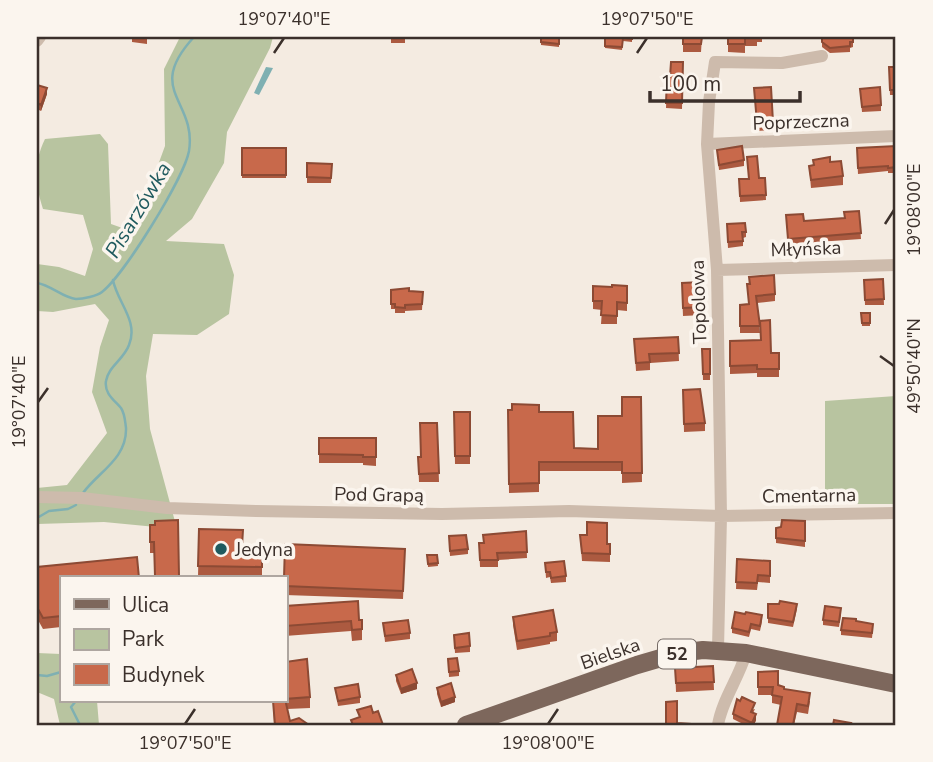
<svg xmlns="http://www.w3.org/2000/svg" width="933" height="762" font-family="'Nunito Sans',sans-serif">
  <style>
    .green { fill: #b8c4a0 }
    .water { fill: #7fb0b2 }
    .lines { fill: none; stroke-linecap: round; stroke-linejoin: round }
    .stream { stroke: #7fb0b2; stroke-width: 2.5 }
    .minor { stroke: #cdbbac; stroke-width: 12 }
    .primary { stroke: #7d675c; stroke-width: 18 }
    .wall { fill: #ac5a40 }
    .shaded-wall { fill: #8c4a34 }
    .building { fill: #c8694b; stroke: #8c4a34; stroke-width: 2 }
    .ticks { fill: none; stroke: #3b302b; stroke-width: 2.5 }
    .poi-dot { fill: #1f5a5e; stroke: #fbf5ee; stroke-width: 2.5 }
    .labels { text-anchor: middle; stroke-width: 7; stroke-linejoin: round; paint-order: stroke }
    .shield { fill: #fbf5ee; stroke: #756b66; stroke-width: 2 }
    .shield-label { font-size: 18px; font-weight: bold; fill: #3b302b }
    .street-label { font-size: 19px; fill: #3b302b; stroke: #fbf5ee }
    .poi-label { font-size: 19px; fill: #3b302b; stroke: #fbf5ee; text-anchor: start }
    .water-label { font-size: 21px; font-style: italic; fill: #1f5a5e; stroke: #fbf5ee }
    .neatline { fill: none; stroke: #3b302b; stroke-width: 2.5 }
    .ticks-label { font-size: 18px; text-anchor: middle; fill: #3b302b }
  </style>
  <rect width="100%" height="100%" fill="#f4ebe1"/>
  <path class="green" d="M180,37H273L270,48L227,132L224,163L192,219L166,241L224,244L234,275L229,314L197,335L153,334L146,376L150,429L177,529L104,522L37,524V488L67,485L107,433L92,392L100,347L109,320L95,304L53,312L37,311V264L59,267L85,276L93,249L83,215L43,209C35,183 33,164 45,139L100,134L108,144L111,224L128,230L140,214L165,146L164,69Z
    M896,396V504H825V401Z
    M37,653L61,654V701H97L99,725H60L54,699L37,692Z"/>
  <path class="water" d="M266,67L273,68L259,95L254,93Z"/>
  <g class="lines">
    <path class="stream" d="M37,283C51,285 63,298 76,299C83,299 97,296 102,292C124,275 184,178 189,151C197,100 144,91 194,37
      M83,493C98,472 127,459 126,428C125,421 125,414 121,408C114,400 104,393 106,381C108,367 124,359 129,345C139,321 117,302 113,280
      M37,518L49,511L68,509L76,505
      M37,675L47,676L61,672
      M76,701L71,707L80,725"/>
    <path class="minor" d="M37,41L40,37
      M707,144L896,136
      M717,270L896,265
      M37,497L82,498L167,508L256,511L442,514L569,511L721,516L896,513
      M718,649L721,516L717,270L707,144L709,102L715,62L782,63L822,56
      M718,725C722,700 739,678 746,653"/>
    <path class="primary" d="M466,725L637,665L678,653L703,650L746,653L896,684"/>
  </g>
  <path class="wall" d="M132,37H147V44L132,42Z
    M391,37H405V43H391Z
    M541,37H568V39L559,38V47L541,45Z
    M605,37H632V42L623,41L622,50L605,48Z
    M667,37H702L701,52H683V39L667,38Z
    M728,37H762V42H757V46H745V53L728,52Z
    M822,37L853,42V47L850,48V52L830,53L822,47Z
    M683,62L682,109L666,108L667,77H670Z
    M889,67H896V95H890Z
    M37,85L47,94L41,111L37,109Z
    M754,88L773,122V130L757,131Z
    M860,89L881,105V111L862,112Z
    M896,146V173H888V171L858,174L857,153Z
    M242,148H286V178H242Z
    M717,150L744,160V166L719,170Z
    M813,160L830,162L843,176V185L811,188L809,166L813,165Z
    M307,163L332,164L331,183H307Z
    M765,178L766,200L740,202L739,179Z
    M859,211L861,239L788,244L786,215L804,221L844,218Z
    M727,230L746,232V237L743,238V246L728,248Z
    M749,277L775,294V301L757,303L760,333H740V305L748,304Z
    M883,279L884,305H865L864,280Z
    M593,286L612,287L627,286V311L617,310V324H601L602,310L593,309Z
    M391,290L423,292L422,310L405,311V313H395V309H391Z
    M682,291L703,307V315L683,316Z
    M861,313H870V326H862Z
    M678,337L679,361L650,363V370L636,371L634,339Z
    M730,341L771,353H779V377H757V373L730,374Z
    M702,349H710V380H703Z
    M683,390L705,423V431L684,432Z
    M641,397L642,482L622,483V471H539V492L509,493L508,410L539,412L574,448L598,449L622,416Z
    M454,412H470V464H455Z
    M437,423L439,482H419L418,457H421Z
    M319,438H376V466L363,465V463H319Z
    M178,520L179,578H155L154,553H150V536L155,525Z
    M805,521V547L776,543V528Z
    M199,529L242,546L253,553H262V578L198,577Z
    M526,531L527,558L498,560V567H480L479,543Z
    M580,535L607,544H610V562L582,561Z
    M449,541L468,549V554L450,556Z
    M405,549L403,599L285,595V578Z
    M427,555H437L438,566L428,567Z
    M737,559L770,561V583L758,582L757,590L736,589Z
    M545,563L566,576V582L551,583L550,577L546,578Z
    M37,567L61,578V627L43,629L38,620L37,608Z
    M768,604H779L797,609L793,627L768,623Z
    M285,606L359,620L362,629V640L352,641L351,631L285,636Z
    M841,614L839,627L823,625V620Z
    M513,617L557,632V641L550,642V644L517,650L513,625Z
    M762,621L760,631L751,629L749,637L732,633V628Z
    M856,621L873,628L872,638L841,635V630Z
    M383,623L410,633V639L385,642Z
    M454,635L470,646V652L455,653Z
    M448,659L459,671V676L449,677Z
    M285,662L310,697V708L287,709L290,721L309,725H274L273,701H285Z
    M713,666L714,690L676,692L675,668Z
    M758,672L784,689L810,701L808,714L797,712L794,725H777L781,705L772,703V695H758Z
    M396,675L417,689L401,694L396,681Z
    M335,688L360,697V703L338,706Z
    M437,688L455,702L441,707L437,694Z
    M755,709L753,713L756,720L754,725H745L733,719V714Z"/>
  <path class="shaded-wall" d="M47,88V94L41,111V105Z
    M417,683V689L401,694V689Z
    M455,697V702L441,707V702Z
    M756,714V720L754,725H752Z"/>
  <path class="building" d="M541,37H559V44L541,42Z
    M605,37H632V39L623,38L622,47L605,46Z
    M683,37H702L701,44H683Z
    M728,37H757V38L745,37V44H728Z
    M822,37H853V42H850V46L830,48L822,42Z
    M671,62H683L682,103H666L667,77H670Z
    M889,67H896V90H890Z
    M37,85L47,88L41,105L37,103Z
    M771,87L773,122L757,123L754,88Z
    M880,87L881,105L862,107L860,89Z
    M742,146L744,160L719,165L717,150Z
    M896,146V167L888,168V166L858,168L857,148Z
    M242,148H286V175H242Z
    M757,156L759,178H765L766,195L740,196L739,179H749L747,157Z
    M830,157V162L841,161L843,176L811,180L809,166L814,165L813,160Z
    M307,163L332,164L331,178L307,177Z
    M859,211L861,233L788,239L786,215L803,214L804,221L845,218L844,212Z
    M745,223L746,232H742L743,241L728,242L727,224Z
    M774,275L775,294L756,296L760,326H740V305L749,304L747,284H750L749,277Z
    M883,279L884,299L865,300L864,280Z
    M701,282L703,307L683,308L682,283Z
    M612,285L627,286V303L617,302V316L601,315L602,301H593V286L612,287Z
    M409,288V291L423,292L422,304L405,305V308L395,307V304H391V290Z
    M861,313H870V323H862Z
    M770,320L771,353H779V369H757V365L730,366V341L761,340L760,321Z
    M678,337L679,353L649,354L650,362L636,363L634,339Z
    M702,349H710V374H703Z
    M700,389L705,423L684,424L683,390Z
    M622,397H641L642,473H622V462H539V483L509,484L508,410H512V404L539,405V412H573L574,448L598,449V416H622Z
    M454,412H470V456H455Z
    M420,423H437L439,473L419,474L418,457H421Z
    M319,438H376V457H363V455L319,454Z
    M178,520L179,576H155L154,542H150V525H155V521Z
    M782,520L805,521V541L776,538V528L781,527Z
    M587,522L607,523V544H610V554L582,553L580,535H587Z
    M199,529L243,530L242,546L253,547V553H262V567L198,566Z
    M526,531L527,552L497,553L498,560H480L479,543H484L483,535Z
    M466,535L468,549L450,551L449,536Z
    M285,544L405,549L403,591L285,586V578H284Z
    M427,555H437L438,563L428,564Z
    M137,557L139,578H61V616L43,618L38,609L37,567Z
    M737,559L770,561V576L758,575L757,583L736,582Z
    M564,561L566,576L551,578L550,572H546L545,563Z
    M358,601L359,620H362V629L352,630L351,621L285,626V606Z
    M780,601L797,604L793,622L768,618V604H779Z
    M825,606L841,608L839,622L823,620Z
    M553,610L557,632L550,633V636L517,641L513,617Z
    M735,612L745,614L746,612L762,615L760,626L751,624L749,632L732,628Z
    M843,618L856,619V621L873,624L872,633L841,630Z
    M408,620L410,633L385,636L383,623Z
    M469,633L470,646L455,648L454,635Z
    M457,658L459,671L449,672L448,659Z
    M307,659L310,697L285,699L290,721L299,718L309,725H275L273,701H285V662Z
    M713,666L714,682L676,683L675,668Z
    M412,669L417,683L401,689L396,675Z
    M778,671V685L784,687V689L810,693L808,706L797,704L793,725H777L782,697L772,695L773,687H758V672Z
    M451,683L455,697L441,702L437,688Z
    M358,684L360,697L338,701L335,688Z
    M742,697L755,703L751,712L756,714L752,723L733,714L737,699L740,701Z
    M677,701V723L691,724V725H666V702Z
    M371,706L373,713L378,711L383,725H353L351,720L360,717L357,710Z
    M834,720L851,723L850,725H833Z"/>
  <path class="ticks" d="M274,53L284,38M637,53L647,38M885,224L894,210M880,356L894,366M38,402L48,388M185,724L195,709M548,724L558,709"/>
  <circle class="poi-dot" cx="221" cy="549" r="7"/>
  <g class="labels">
    <rect class="shield" x="658" y="639.5" width="38" height="29" rx="5"/>
    <g class="shield-label">
      <text x="677" y="660">52</text>
    </g>
    <g class="street-label">
      <text transform="translate(801 121) rotate(-2)" y="7">Poprzeczna</text>
      <text transform="translate(806 248) rotate(-2)" y="7">Młyńska</text>
      <text transform="translate(698 302) rotate(-92)" y="7">Topolowa</text>
      <text transform="translate(379 494) rotate(1)" y="7">Pod Grapą</text>
      <text transform="translate(809 495) rotate(-1)" y="7">Cmentarna</text>
      <text transform="translate(610 653) rotate(-19)" y="7">Bielska</text>
    </g>
    <g class="poi-label">
      <text x="235" y="556">Jedyna</text>
    </g>
    <g class="water-label">
      <text transform="translate(138 210) rotate(-59)" y="7">Pisarzówka</text>
    </g>
  </g>
  <rect width="933" height="762" fill="none" stroke="#fbf5ee" stroke-width="77"/>
  <rect x="60" y="576" width="228" height="126" fill="#fbf5ee" stroke="#aea6a0" stroke-width="2"/>
  <rect x="74" y="599" width="35" height="10" fill="#7d675c" stroke="#aea6a0" stroke-width="2"/>
  <text x="122" y="612" font-size="21" fill="#3b302b">Ulica</text>
  <rect x="74" y="629" width="35" height="21" fill="#b8c4a0" stroke="#aea6a0" stroke-width="2"/>
  <text x="122" y="646" font-size="21" fill="#3b302b">Park</text>
  <rect x="74" y="664" width="35" height="21" fill="#c8694b" stroke="#aea6a0" stroke-width="2"/>
  <text x="122" y="682" font-size="21" fill="#3b302b">Budynek</text>
  <path d="M650 91v10h150v-10" fill="none" stroke="#3b302b" stroke-width="3.5"/>
  <text x="660" y="91" font-size="21" fill="#3b302b" stroke="#fbf5ee" stroke-width="5" paint-order="stroke">100 m</text>
  <rect x="38" y="38" width="856" height="686" class="neatline"/>
  <g class="ticks-label">
    <text x="284" y="25">19°07'40"E</text>
    <text x="647" y="25">19°07'50"E</text>
    <text transform="translate(914 210) rotate(-90)" y="6">19°08'00"E</text>
    <text transform="translate(914 366) rotate(-90)" y="6">49°50'40"N</text>
    <text transform="translate(19 402) rotate(-90)" y="6">19°07'40"E</text>
    <text x="185" y="749">19°07'50"E</text>
    <text x="548" y="749">19°08'00"E</text>
  </g>
</svg>
